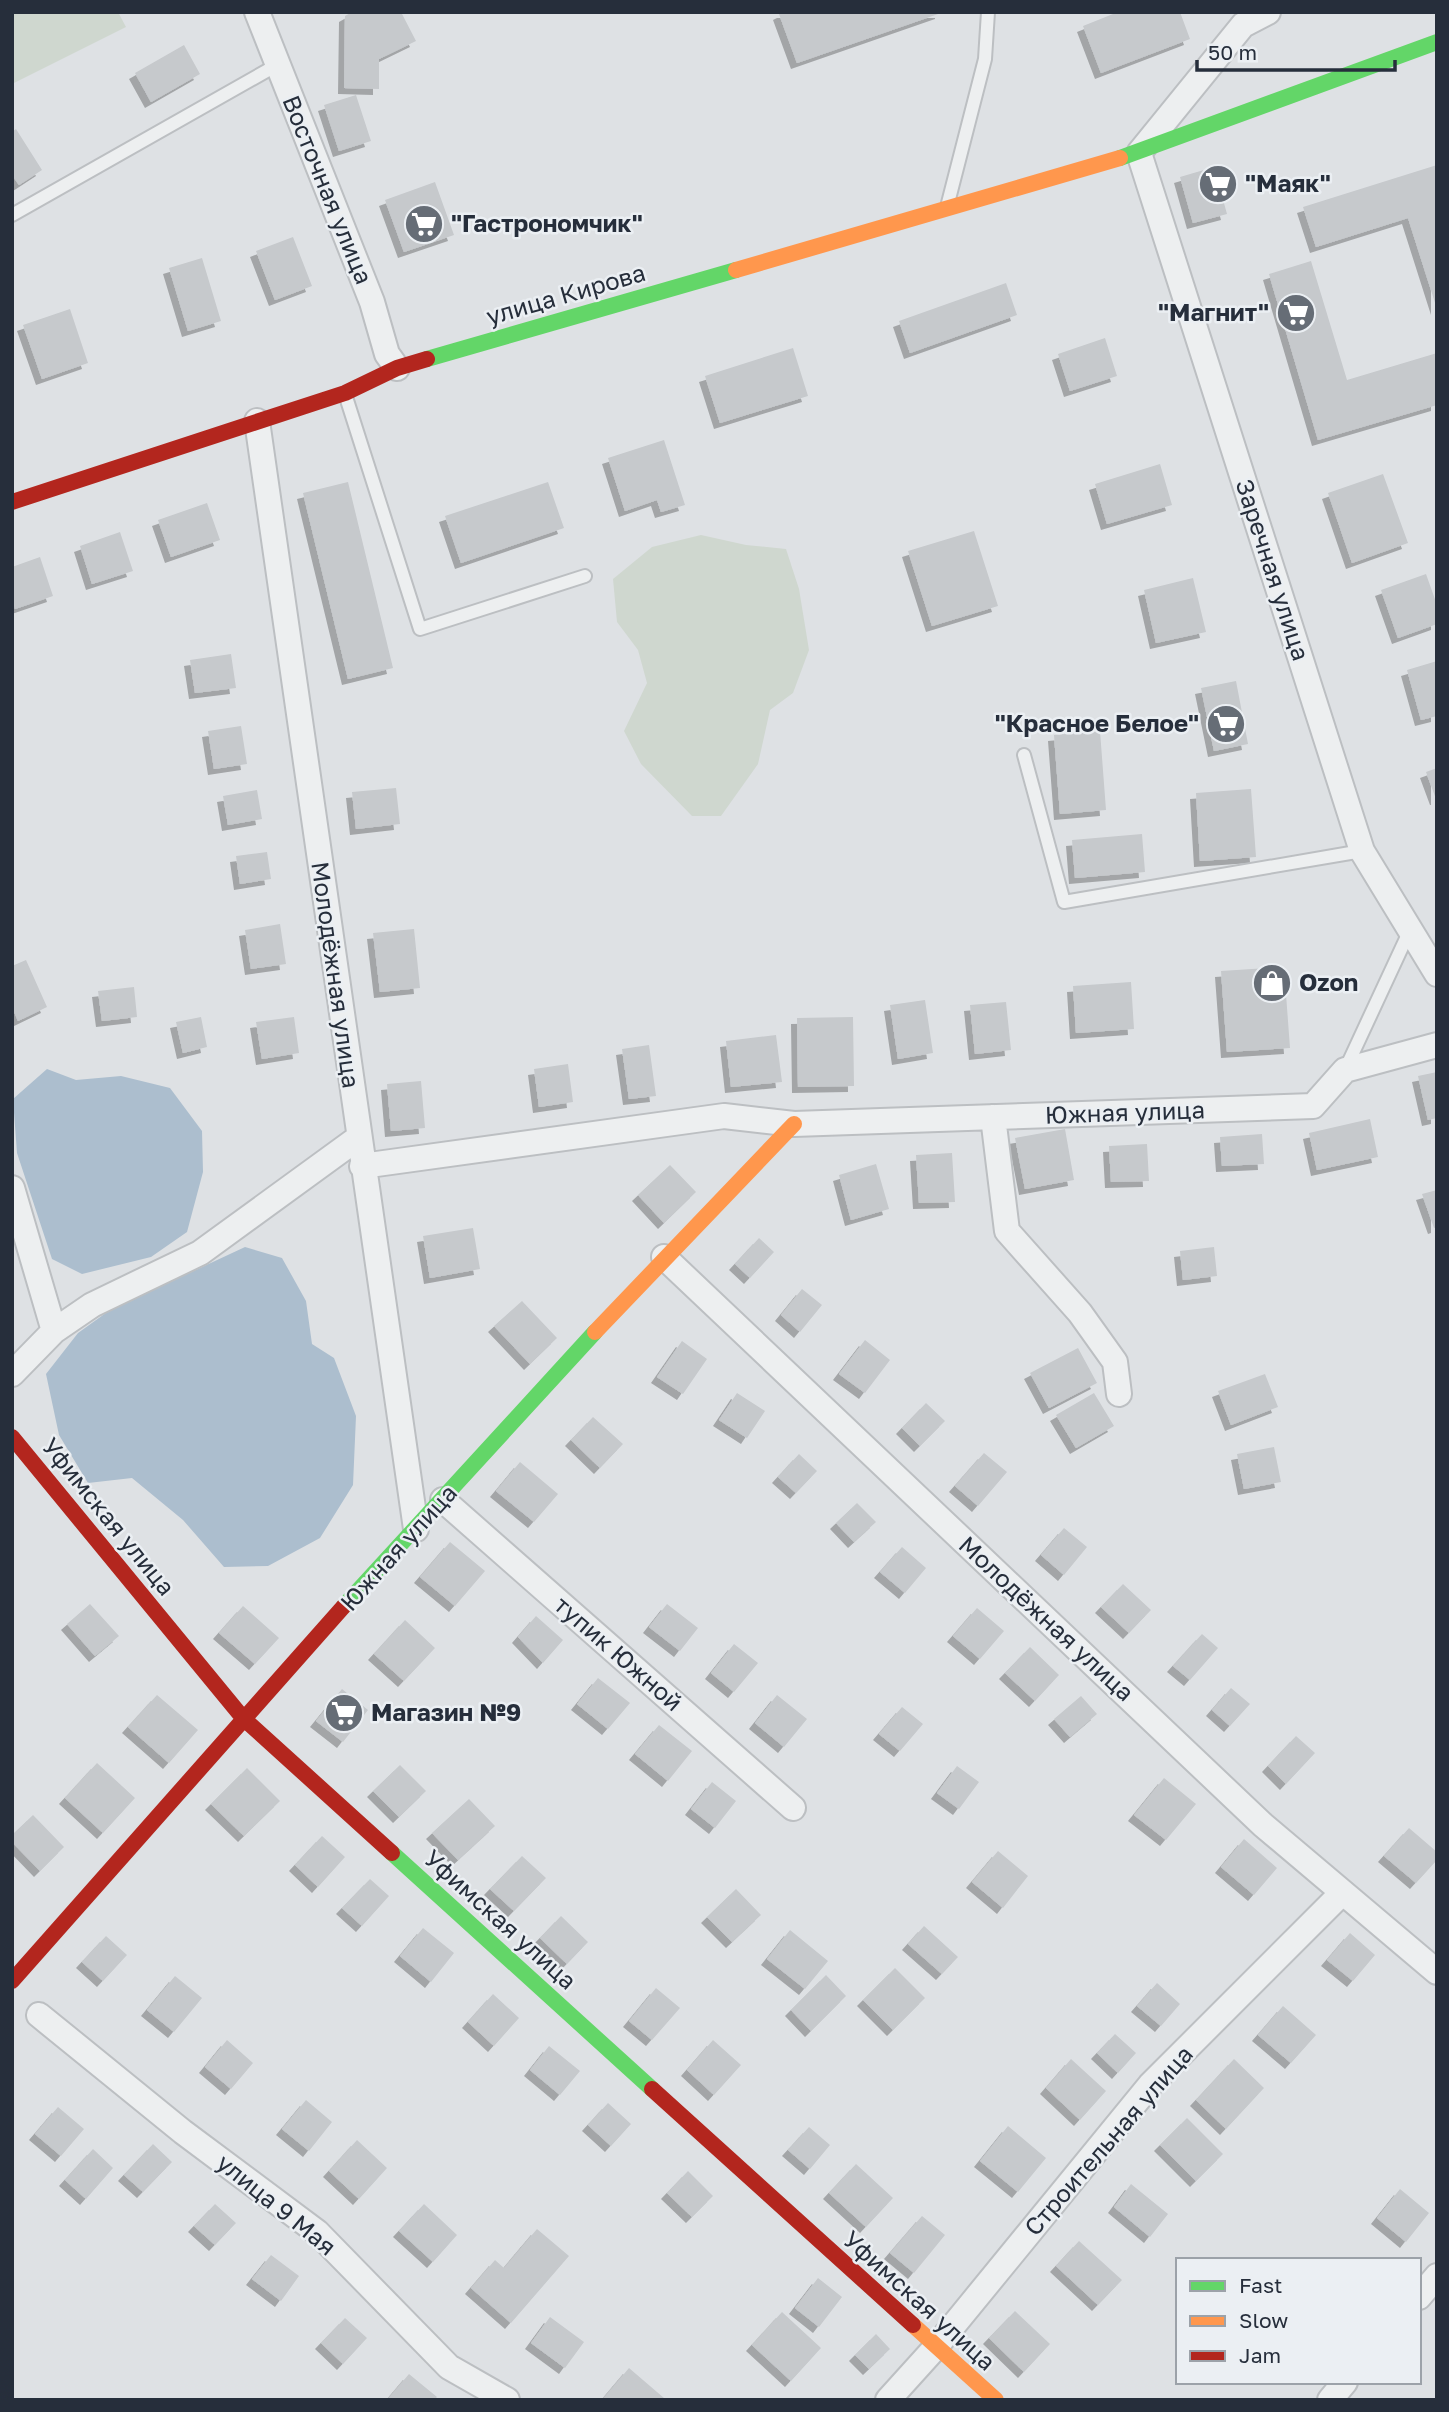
<svg xmlns="http://www.w3.org/2000/svg" width="1449" height="2412" font-family="'Golos Text',sans-serif">
  <style>
    .green { fill: #cfd7cf }
    .water { fill: #acbece }
    .building { fill: #c6c9cc; filter: url(#shadow) }
    .lines { fill: none; stroke-linecap: round; stroke-linejoin: round }
    .lane-casing { stroke: #bcbfc2; stroke-width: 16 }
    .street-casing { stroke: #bcbfc2; stroke-width: 28 }
    .lane { stroke: #edeff0; stroke-width: 12 }
    .street { stroke: #edeff0; stroke-width: 24 }
    .fast { stroke: #63d668; stroke-width: 16 }
    .slow { stroke: #ff974d; stroke-width: 16 }
    .jam { stroke: #b3261e; stroke-width: 16 }
    .labels { text-anchor: middle; stroke-width: 5; stroke-linejoin: round; paint-order: stroke }
    .poi-label { font-size: 24px; font-weight: bold; fill: #262e3b; stroke: #ebeff3; text-anchor: start }
    .street-label { font-size: 24px; fill: #262e3b; stroke: #ebeff3 }
  </style>
  <defs>
    <filter id="shadow"><feDropShadow dx="-6" dy="6" stdDeviation="0" flood-color="#0004"/></filter>
  </defs>
  <rect width="100%" height="100%" fill="#dee1e4"/>
  <path class="green" d="M12,12H118L126,27L12,84Z
    M701,535L746,545L786,549L799,589L809,650L793,693L770,710L758,764L721,816H692L641,764L624,731L647,683L638,650L617,622L613,579L652,547Z"/>
  <path class="water" d="M47,1069L76,1080L121,1076L170,1088L202,1131L203,1172L187,1232L151,1257L82,1274L52,1259L17,1153L13,1099Z
    M245,1247L282,1258L306,1301L312,1344L334,1358L356,1416L353,1485L320,1538L268,1566L224,1567L183,1520L132,1478L88,1483L59,1435L46,1374L78,1333L110,1310Z"/>
  <path class="building" d="M352,12H401L416,41L379,59V89L344,88L345,16Z
    M783,12H941V13L797,63L779,14Z
    M1118,12H1180L1190,39L1101,73L1083,26Z
    M184,45L200,74L151,102L135,73Z
    M356,95L371,141L339,151L324,105Z
    M16,129L42,170L19,185L12,175V132Z
    M1437,165V309L1408,218L1316,247L1303,207Z
    M1214,167L1227,214L1193,223L1180,177Z
    M435,182L454,235L404,252L385,200Z
    M293,237L312,286L275,300L256,251Z
    M202,258L221,321L188,331L169,268Z
    M1311,261L1347,380L1437,353V405L1318,440L1269,274Z
    M1006,283L1017,315L910,353L899,321Z
    M70,309L88,363L42,379L23,325Z
    M1105,338L1117,376L1070,391L1058,354Z
    M793,348L808,396L720,423L705,376Z
    M664,440L685,505L661,512L657,500L625,511L608,458Z
    M1160,464L1172,505L1107,524L1095,484Z
    M1383,474L1408,543L1352,563L1328,493Z
    M348,482L393,668L348,679L303,493Z
    M548,482L564,528L461,563L445,516Z
    M207,503L220,540L171,557L158,520Z
    M974,531L998,606L932,626L908,551Z
    M120,532L133,571L92,584L80,546Z
    M40,557L53,596L15,609L12,600V567Z
    M1426,574L1437,605V624L1398,638L1381,590Z
    M1193,578L1206,632L1156,643L1144,590Z
    M231,654L236,688L195,693L190,660Z
    M1437,661V716L1421,720L1407,670Z
    M1236,681L1248,744L1214,751L1201,688Z
    M241,726L247,764L214,769L208,731Z
    M1100,731L1106,810L1060,814L1054,735Z
    M1437,768V799H1436L1426,772Z
    M396,788L400,824L356,829L352,792Z
    M1251,789L1256,857L1200,861L1196,793Z
    M257,790L262,819L228,825L223,796Z
    M1142,834L1145,872L1075,878L1072,840Z
    M267,852L271,879L240,884L236,856Z
    M280,924L286,964L251,969L245,930Z
    M414,929L420,988L380,992L373,933Z
    M26,960L47,1007L18,1021L12,1007V966Z
    M1284,967L1290,1048L1227,1052L1221,971Z
    M1131,982L1134,1029L1076,1033L1073,986Z
    M134,987L137,1017L102,1021L98,991Z
    M925,1000L933,1053L898,1059L890,1005Z
    M1006,1002L1011,1050L975,1054L970,1005Z
    M201,1017L207,1047L183,1053L176,1022Z
    M294,1017L299,1053L262,1059L256,1022Z
    M853,1017L854,1086L798,1087L797,1018Z
    M776,1035L782,1082L731,1087L726,1041Z
    M649,1045L656,1096L629,1099L622,1049Z
    M568,1064L573,1102L539,1107L534,1069Z
    M1437,1072V1118L1428,1120L1418,1076Z
    M421,1081L425,1128L391,1131L387,1084Z
    M1370,1119L1378,1157L1317,1170L1309,1133Z
    M1065,1129L1074,1180L1025,1189L1015,1138Z
    M1262,1134L1264,1164L1222,1166L1220,1137Z
    M1147,1144L1149,1181L1111,1182L1109,1146Z
    M952,1153L955,1202L919,1203L916,1155Z
    M876,1164L889,1209L851,1220L839,1175Z
    M670,1165L696,1192L664,1223L638,1195Z
    M1437,1190V1227L1434,1228L1422,1194Z
    M473,1228L480,1269L430,1278L423,1236Z
    M759,1238L774,1252L750,1278L735,1264Z
    M1214,1247L1217,1276L1183,1280L1180,1251Z
    M802,1289L822,1305L800,1332L781,1315Z
    M522,1301L557,1338L530,1364L494,1326Z
    M865,1340L890,1360L865,1393L839,1374Z
    M682,1341L707,1359L683,1394L657,1377Z
    M1078,1348L1097,1383L1049,1408L1030,1373Z
    M1265,1374L1278,1407L1231,1425L1218,1391Z
    M737,1393L765,1411L747,1438L719,1420Z
    M1094,1393L1114,1426L1076,1448L1056,1415Z
    M926,1403L945,1421L920,1446L902,1428Z
    M593,1417L623,1444L600,1468L571,1440Z
    M1274,1447L1281,1482L1244,1489L1237,1454Z
    M984,1453L1007,1472L978,1506L955,1486Z
    M799,1454L817,1471L796,1493L778,1477Z
    M520,1462L558,1494L534,1522L496,1491Z
    M857,1503L876,1522L854,1542L836,1523Z
    M1064,1528L1087,1547L1064,1575L1041,1555Z
    M450,1542L485,1571L455,1606L420,1577Z
    M902,1547L926,1568L905,1593L880,1572Z
    M1123,1584L1151,1610L1129,1633L1101,1607Z
    M90,1604L119,1636L95,1656L67,1624Z
    M667,1604L698,1628L680,1651L649,1627Z
    M243,1606L279,1638L255,1664L219,1633Z
    M977,1608L1004,1631L980,1659L953,1636Z
    M536,1616L563,1640L543,1663L518,1637Z
    M405,1620L435,1648L404,1681L374,1654Z
    M1202,1634L1218,1648L1190,1680L1173,1666Z
    M734,1644L758,1663L734,1692L711,1673Z
    M1030,1647L1059,1675L1035,1701L1005,1673Z
    M598,1678L630,1703L608,1729L577,1704Z
    M1231,1688L1250,1704L1230,1726L1212,1710Z
    M342,1689L368,1710L343,1742L316,1721Z
    M157,1695L198,1730L169,1763L128,1727Z
    M777,1695L807,1719L784,1747L755,1723Z
    M1081,1696L1097,1714L1070,1737L1054,1719Z
    M902,1707L923,1724L900,1751L879,1734Z
    M659,1725L692,1751L668,1781L635,1754Z
    M1296,1736L1315,1753L1286,1784L1268,1766Z
    M97,1763L135,1798L103,1833L65,1798Z
    M400,1765L426,1791L399,1817L373,1791Z
    M957,1766L979,1782L959,1809L937,1793Z
    M247,1768L280,1801L244,1836L211,1804Z
    M1164,1778L1196,1804L1166,1840L1134,1815Z
    M712,1782L736,1801L715,1828L691,1809Z
    M469,1799L495,1826L458,1860L432,1833Z
    M33,1815L64,1847L40,1871L12,1842V1835Z
    M1409,1828L1437,1852V1860L1416,1883L1384,1856Z
    M322,1836L345,1857L318,1887L295,1865Z
    M1244,1839L1277,1868L1254,1895L1221,1867Z
    M998,1851L1028,1876L1003,1908L972,1882Z
    M522,1856L546,1878L514,1911L490,1889Z
    M370,1879L389,1896L362,1926L342,1908Z
    M736,1889L761,1915L732,1942L707,1917Z
    M561,1916L588,1942L567,1964L540,1938Z
    M924,1926L958,1957L942,1974L908,1944Z
    M423,1928L454,1953L431,1982L400,1956Z
    M790,1930L828,1961L805,1989L767,1959Z
    M1350,1933L1375,1955L1353,1981L1327,1960Z
    M106,1936L127,1955L103,1981L82,1962Z
    M895,1968L925,1998L893,2030L863,2000Z
    M826,1975L846,1996L811,2031L791,2010Z
    M175,1976L202,1998L174,2032L147,2010Z
    M1157,1983L1180,2004L1161,2026L1137,2006Z
    M656,1988L680,2008L652,2040L629,2021Z
    M493,1994L519,2018L494,2046L468,2022Z
    M1283,2006L1316,2035L1291,2063L1258,2035Z
    M1115,2034L1136,2053L1118,2073L1097,2053Z
    M227,2040L253,2063L231,2089L205,2067Z
    M713,2040L741,2065L714,2095L687,2070Z
    M549,2046L580,2071L560,2095L530,2070Z
    M1071,2059L1106,2091L1080,2120L1046,2088Z
    M1234,2059L1264,2088L1226,2129L1196,2100Z
    M306,2100L332,2122L309,2151L282,2129Z
    M608,2103L631,2124L611,2146L588,2125Z
    M58,2107L84,2129L61,2156L35,2134Z
    M1187,2118L1223,2154L1196,2181L1160,2145Z
    M1008,2126L1046,2158L1018,2192L980,2161Z
    M809,2127L830,2145L810,2169L788,2150Z
    M357,2140L387,2168L359,2199L329,2171Z
    M153,2144L172,2162L143,2192L124,2175Z
    M93,2149L113,2168L86,2199L65,2180Z
    M856,2164L893,2198L866,2227L829,2193Z
    M688,2171L713,2196L692,2217L667,2193Z
    M1131,2184L1168,2214L1150,2237L1114,2207Z
    M1400,2189L1429,2213L1406,2242L1377,2218Z
    M215,2204L236,2223L215,2245L194,2226Z
    M424,2204L457,2235L433,2262L399,2231Z
    M922,2216L945,2235L914,2273L890,2253Z
    M537,2229L569,2256L511,2323L471,2288L495,2260L504,2268Z
    M1079,2241L1122,2280L1098,2305L1056,2266Z
    M271,2255L299,2276L281,2301L252,2279Z
    M818,2278L842,2297L819,2327L795,2308Z
    M1015,2311L1050,2344L1024,2372L989,2338Z
    M782,2312L821,2348L791,2381L752,2345Z
    M550,2317L584,2342L565,2368L531,2343Z
    M345,2318L367,2338L343,2364L321,2343Z
    M876,2334L890,2349L869,2369L855,2355Z
    M629,2368L664,2398L662,2400H602Z
    M409,2374L437,2397L434,2400H387Z"/>
  <g class="lines">
    <g class="lane-casing">
      <path id="lane" d="M948,203L985,59L988,12
        M12,215L277,65
        M346,397L420,629L585,576
        M1024,755L1064,902L1362,851
        M1345,1070L1410,930"/>
    </g>
    <g class="street-casing">
      <path id="street" d="M257,12L372,302L387,354L397,368
        M1268,12L1243,25L1139,153L1362,851L1437,974
        M257,421L416,1529
        M993,1117L1007,1231L1080,1313L1115,1362L1119,1394
        M362,1166L724,1116L794,1124L1313,1106L1345,1070L1437,1045
        M12,1188L54,1331
        M664,1257L1263,1825L1437,1972
        M12,1374L54,1331L92,1305L200,1253L358,1138
        M443,1500L793,1808
        M39,2015L183,2132L317,2232L449,2367L507,2400
        M1419,2297L1437,2276
        M888,2400L935,2348L1150,2085L1342,1893
        M1330,2400L1345,2382"/>
    </g>
    <use href="#lane" class="lane"/>
    <use href="#street" class="street"/>
    <path class="fast" d="M1120,158L1437,42
      M427,359L736,270
      M344,1606L595,1332
      M392,1853L652,2089"/>
    <path class="slow" d="M736,270L1120,158
      M595,1332L794,1124
      M913,2325L996,2400"/>
    <path class="jam" d="M12,502L345,393L397,368L427,359
      M12,1437L243,1718L392,1853
      M12,1981L344,1606
      M652,2089L913,2325"/>
  </g>
  <defs>
    <g id="supermarket-disc" transform="scale(2.0125)"><circle r="9.5" fill="#666d76" stroke="#ebeff3"/><path d="M-6-5.5h2.5l.6 2H6L4.5 2H-2.5L-4.4-4H-6ZM-1.5 3.2a1.3 1.3 0 1 0 .1 0ZM3 3.2a1.3 1.3 0 1 0 .1 0Z" fill="#fff"/></g>
    <g id="shop-disc" transform="scale(2.0125)"><circle r="9.5" fill="#666d76" stroke="#ebeff3"/><path d="M-5-2.5h2.3a2.7 3.5 0 0 1 5.4 0H5L5.5 6h-11ZM-1.5-2.5h3a1.5 2.3 0 0 0-3 0Z" fill="#fff"/></g>
  </defs>
  <g fill-rule="evenodd">
    <use href="#supermarket-disc" x="1218" y="184"/>
    <use href="#supermarket-disc" x="424" y="224"/>
    <use href="#supermarket-disc" x="1296" y="313"/>
    <use href="#supermarket-disc" x="1226" y="724"/>
    <use href="#shop-disc" x="1272" y="983"/>
    <use href="#supermarket-disc" x="344" y="1713"/>
  </g>
  <g class="labels">
    <g class="poi-label">
      <text x="1245" y="192">"Маяк"</text>
      <text x="451" y="232">"Гастрономчик"</text>
      <text x="1269" y="321" text-anchor="end">"Магнит"</text>
      <text x="1199" y="732" text-anchor="end">"Красное Белое"</text>
      <text x="1299" y="991">Ozon</text>
      <text x="371" y="1721">Магазин №9</text>
    </g>
    <g class="street-label">
      <text transform="translate(327 190) rotate(68)" y="8">Восточная улица</text>
      <text transform="translate(566 295) rotate(-16)" y="8">улица Кирова</text>
      <text transform="translate(1272 570) rotate(72)" y="8">Заречная улица</text>
      <text transform="translate(335 975) rotate(82)" y="8">Молодёжная улица</text>
      <text transform="translate(1125 1113) rotate(-2)" y="8">Южная улица</text>
      <text transform="translate(108 1517) rotate(51)" y="8">Уфимская улица</text>
      <text transform="translate(399 1548) rotate(-48)" y="8">Южная улица</text>
      <text transform="translate(1046 1619) rotate(43)" y="8">Молодёжная улица</text>
      <text transform="translate(618 1654) rotate(41)" y="8">тупик Южной</text>
      <text transform="translate(500 1920) rotate(42)" y="8">Уфимская улица</text>
      <text transform="translate(1109 2141) rotate(-49)" y="8">Строительная улица</text>
      <text transform="translate(276 2205) rotate(39)" y="8">улица 9 Мая</text>
      <text transform="translate(919 2301) rotate(42)" y="8">Уфимская улица</text>
    </g>
  </g>
  <rect width="1449" height="2412" fill="none" stroke="#262e3b" stroke-width="28"/>
  <rect x="1176" y="2258" width="245" height="126" fill="#ebeff3" stroke="#9ca2a9" stroke-width="2"/>
  <rect x="1190" y="2281" width="35" height="10" fill="#63d668" stroke="#9ca2a9" stroke-width="2"/>
  <text x="1239" y="2293" font-size="21" fill="#262e3b">Fast</text>
  <rect x="1190" y="2316" width="35" height="10" fill="#ff974d" stroke="#9ca2a9" stroke-width="2"/>
  <text x="1239" y="2328" font-size="21" fill="#262e3b">Slow</text>
  <rect x="1190" y="2351" width="35" height="10" fill="#b3261e" stroke="#9ca2a9" stroke-width="2"/>
  <text x="1239" y="2363" font-size="21" fill="#262e3b">Jam</text>
  <path d="M1197 60v10h198v-10" fill="none" stroke="#262e3b" stroke-width="3.5"/>
  <text x="1208" y="60" font-size="21" fill="#262e3b" stroke="#ebeff3" stroke-width="5" paint-order="stroke">50 m</text>
</svg>
